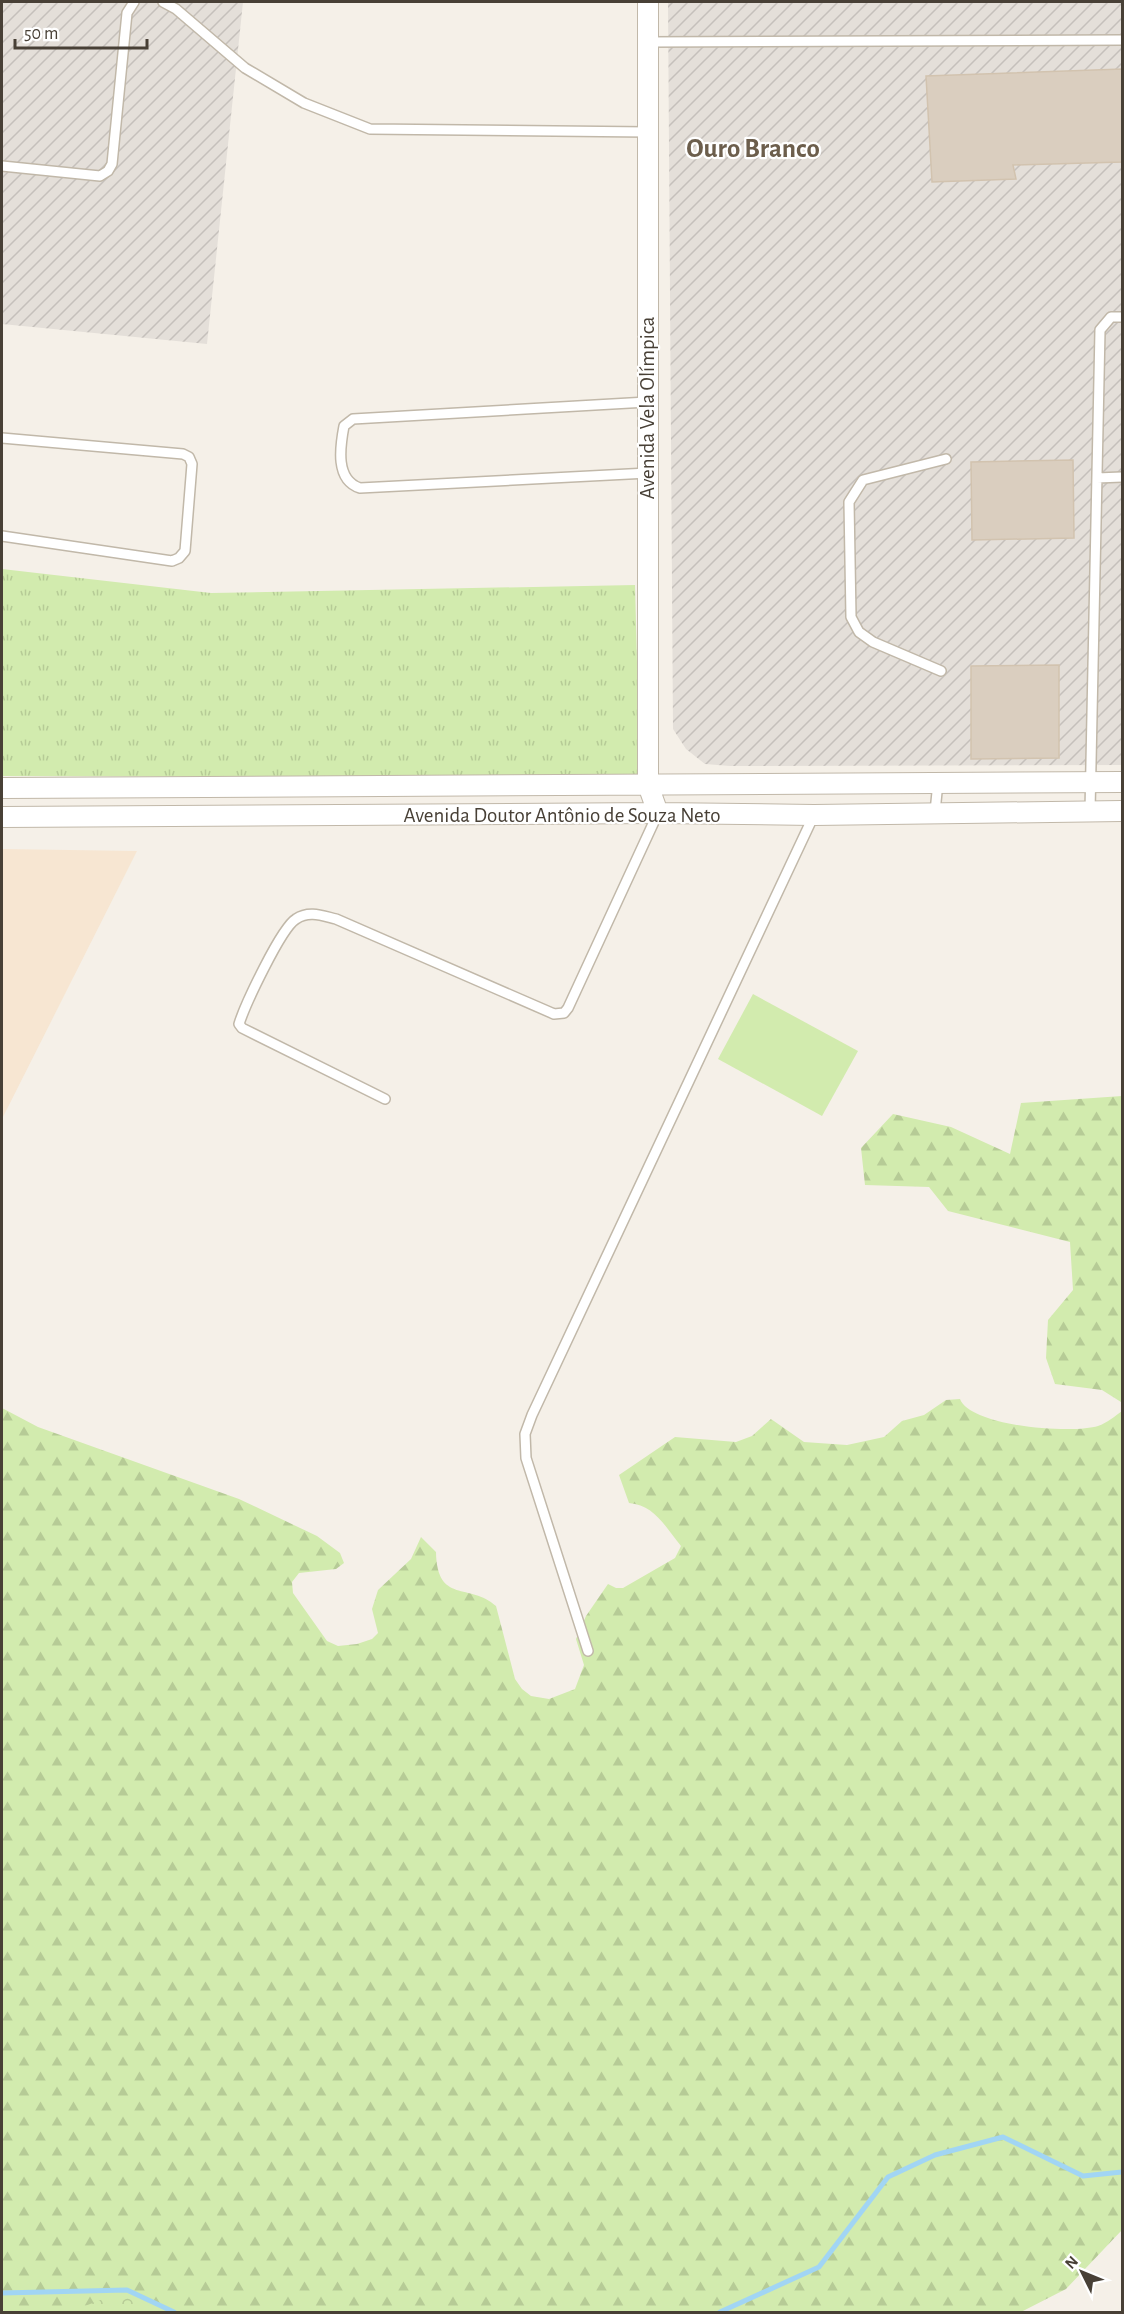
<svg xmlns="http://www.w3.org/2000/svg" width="1124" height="2314" font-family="'Alegreya Sans',sans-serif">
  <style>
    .commercial { fill: #f7e6d2 }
    .industrial { fill: url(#industrial-furrows) }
    .grass { fill: url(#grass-tufts) }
    .forest { fill: url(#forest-firs) }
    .park { fill: url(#park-crowns) }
    .pitch { fill: #d2ebae }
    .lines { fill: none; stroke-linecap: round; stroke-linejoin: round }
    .stream { stroke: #a1d5f4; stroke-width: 5 }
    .building { fill: #dacebf; stroke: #d2c3af; stroke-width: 1.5 }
    .lane-casing { stroke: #c1b8a9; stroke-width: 12 }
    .street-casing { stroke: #c1b8a9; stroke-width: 22 }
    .lane { stroke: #fff; stroke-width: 9 }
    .street { stroke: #fff; stroke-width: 20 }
    .labels { text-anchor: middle; stroke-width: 4.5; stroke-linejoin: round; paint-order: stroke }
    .street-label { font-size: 21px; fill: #484036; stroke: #fff }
    .district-label { font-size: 27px; font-weight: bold; fill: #6c5e4c; stroke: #fff }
  </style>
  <defs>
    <pattern id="industrial-furrows" width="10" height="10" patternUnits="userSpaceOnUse" patternTransform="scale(1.5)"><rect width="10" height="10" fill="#e4dfd9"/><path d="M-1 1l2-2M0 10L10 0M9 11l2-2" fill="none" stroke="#c5c0bb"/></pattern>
    <pattern id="grass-tufts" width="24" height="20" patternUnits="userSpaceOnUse" patternTransform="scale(1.5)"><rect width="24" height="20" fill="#d2ebae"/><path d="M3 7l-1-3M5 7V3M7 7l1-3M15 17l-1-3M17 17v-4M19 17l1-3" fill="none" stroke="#b6cb96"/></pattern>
    <pattern id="forest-firs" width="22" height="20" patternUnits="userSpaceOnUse" patternTransform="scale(1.5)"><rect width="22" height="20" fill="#d2ebae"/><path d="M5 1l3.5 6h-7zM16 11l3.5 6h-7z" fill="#b6cb96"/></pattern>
    <pattern id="park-crowns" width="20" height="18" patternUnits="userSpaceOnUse" patternTransform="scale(1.5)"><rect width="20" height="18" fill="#d2ebae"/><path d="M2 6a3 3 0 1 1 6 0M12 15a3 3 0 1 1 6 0" fill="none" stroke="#b6cb96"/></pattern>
  </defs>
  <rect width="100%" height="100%" fill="#f5f0e8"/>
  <path class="commercial" d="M2,849L137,851L2,1119Z"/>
  <path class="industrial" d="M2,2H243L207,344L2,324Z
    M668,2H1122V765L730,766L705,764L686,749L673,729Z"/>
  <path class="grass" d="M2,569L211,593L635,585L640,778L2,776Z"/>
  <path class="forest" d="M1122,1096V1409L1121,1402L1102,1390L1055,1384L1046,1358L1048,1320L1073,1290L1070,1242L948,1211L929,1187L865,1185L861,1148L893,1114L951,1127L1010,1154L1021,1103Z
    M960,1399C971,1427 1073,1434 1098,1426C1107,1423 1115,1416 1122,1411V2230L1066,2289L1021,2312H2V1408L38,1427L239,1499L317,1536L340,1553L344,1563L336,1569L299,1573L292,1582L293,1593L327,1641L338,1646L357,1644L372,1639L378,1633L372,1609L378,1590L411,1559L421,1537L436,1552C437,1605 470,1582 496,1606L515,1679L522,1689L531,1696L549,1699L575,1689L584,1665L576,1639L586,1616L608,1584L616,1588H623L675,1558L681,1546C666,1528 655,1505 629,1503L619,1475L675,1437L736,1442L752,1436L771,1419L804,1442L847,1445L884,1437L902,1421L924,1415L946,1400Z"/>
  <path class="park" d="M127,2290L174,2312H69Z"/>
  <path class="pitch" d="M753,994L858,1051L822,1116L718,1059Z"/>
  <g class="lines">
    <path class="stream" d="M2,2293L127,2290L174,2312
      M720,2312L819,2267L888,2177L935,2155L1003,2137L1083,2176L1122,2172"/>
  </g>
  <path class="building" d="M1122,69V162L1013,165L1016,179L932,182L926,76Z
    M1073,460L1074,538L972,540L971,462Z
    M1059,665V758L971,759V666Z"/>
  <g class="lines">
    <g class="lane-casing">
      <path id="lane" d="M163,2L176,9L245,68L304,103L370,129L648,132
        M648,42L1122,40
        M2,166L100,176L108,171L112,164L127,13L134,2
        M647,402L353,419L344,426C340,447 335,480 360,488L648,473
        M2,438L183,454L189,457L192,464L185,551L179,558L172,561L2,536
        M1097,478L1122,477
        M941,671L873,642L859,632L851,617L849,502L863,480L946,459
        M1090,811L1100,330L1111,317H1122
        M935,812L938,782
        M385,1099L242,1028L239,1024C245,1005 281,928 296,919C309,910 323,916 336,919L554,1014L564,1013L568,1008L658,813
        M588,1651L526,1458L525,1434L532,1415L814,815"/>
    </g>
    <g class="street-casing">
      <path id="street" d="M648,2V785L658,813
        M2,788L1122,782
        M2,817L658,813L814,815L1122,811"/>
    </g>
    <use href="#lane" class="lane"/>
    <use href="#street" class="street"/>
  </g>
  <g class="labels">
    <g class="street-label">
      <text transform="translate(647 408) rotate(-90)" y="7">Avenida Vela Olímpica</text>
      <text x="562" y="822">Avenida Doutor Antônio de Souza Neto</text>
    </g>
    <g class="district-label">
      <text x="753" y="157">Ouro Branco</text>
    </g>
  </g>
  <rect width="1124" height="2314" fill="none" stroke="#484036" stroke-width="6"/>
  <g transform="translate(1082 2272) rotate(313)" stroke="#ffffff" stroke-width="4.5" paint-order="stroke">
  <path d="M0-4.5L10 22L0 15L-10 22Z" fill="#484036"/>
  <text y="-9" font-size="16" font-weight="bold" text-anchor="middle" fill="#484036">N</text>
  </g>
  <path d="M15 39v9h132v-9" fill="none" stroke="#484036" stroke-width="3"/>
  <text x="24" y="39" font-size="18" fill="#484036" stroke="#ffffff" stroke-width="4.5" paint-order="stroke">50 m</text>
</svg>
